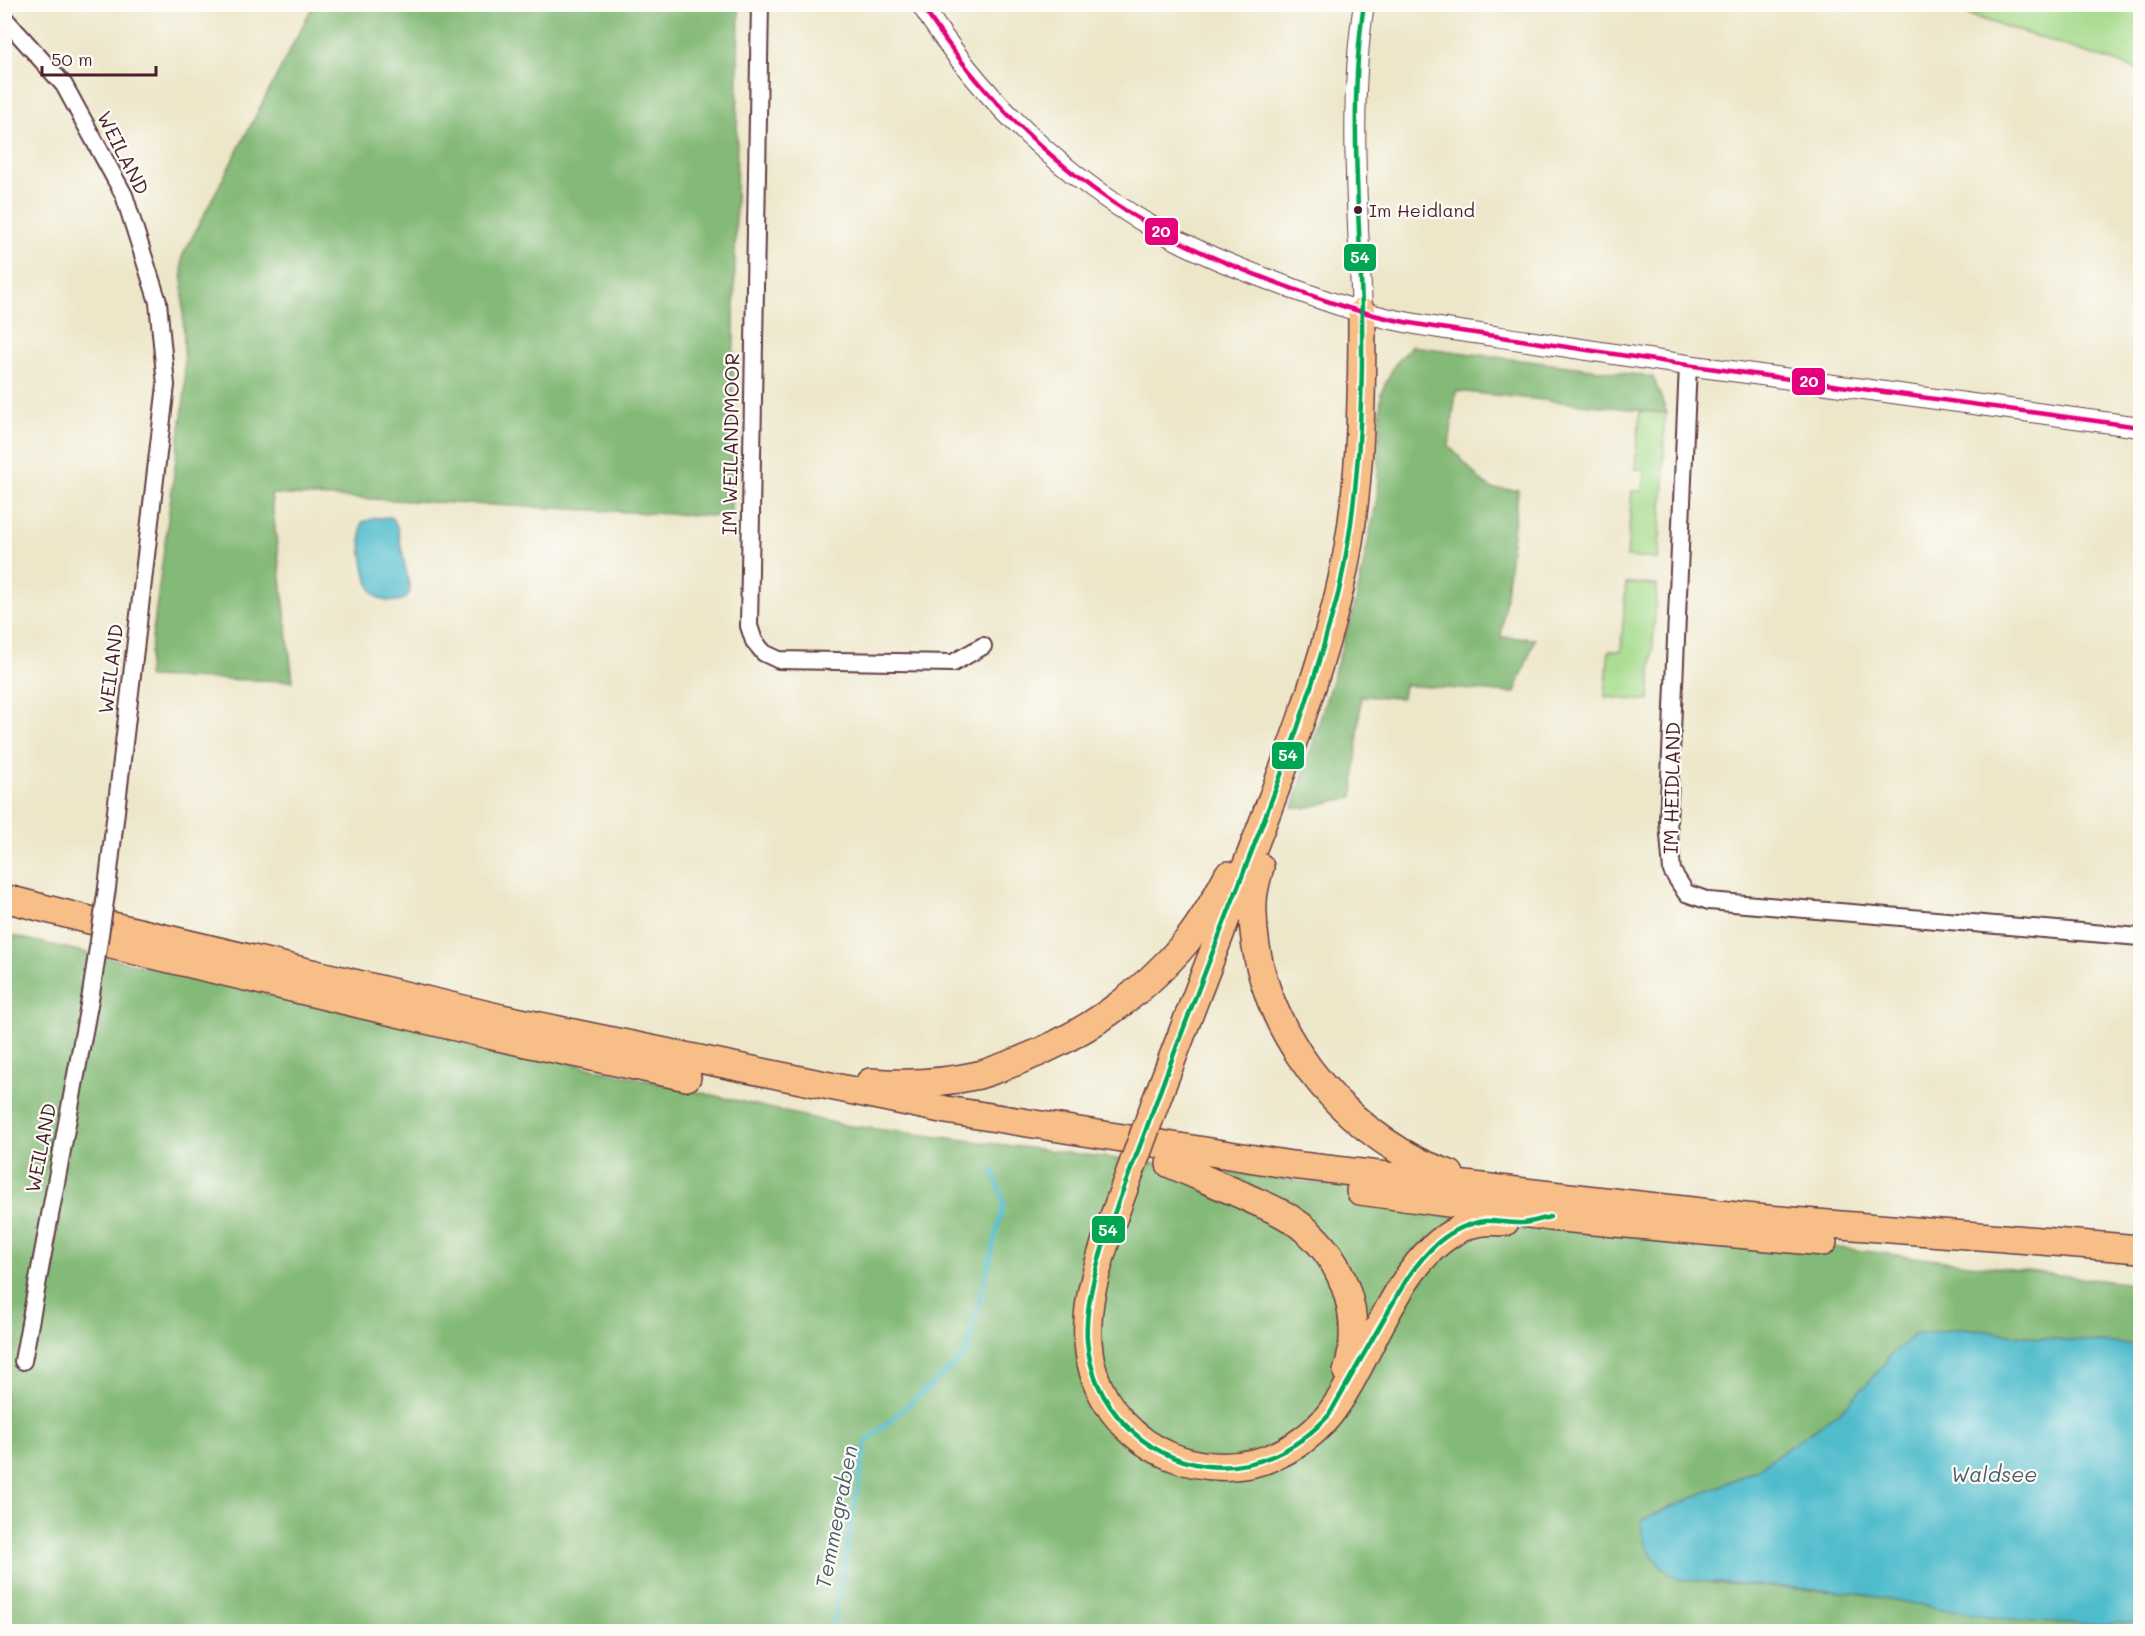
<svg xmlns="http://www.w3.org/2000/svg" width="2145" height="1636" font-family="Mali,sans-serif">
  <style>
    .green { fill: #a5da8b; stroke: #787c5b; stroke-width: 1.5 }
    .forest { fill: #84ba77; stroke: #676c51; stroke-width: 1.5 }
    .water { fill: #50bccc; stroke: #4d6e7c; stroke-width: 1.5 }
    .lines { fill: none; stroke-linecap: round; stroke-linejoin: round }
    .stream { stroke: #50bccc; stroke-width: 4.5 }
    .minor-casing { stroke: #623d43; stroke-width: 20 }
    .tertiary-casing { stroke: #623d43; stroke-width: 22 }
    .trunk-casing { stroke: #623d43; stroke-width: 30 }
    .minor { stroke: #fff; stroke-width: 16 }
    .tertiary { stroke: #fff; stroke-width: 20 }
    .trunk { stroke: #f7be87; stroke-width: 27 }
    .minor-bridge-casing { stroke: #623d43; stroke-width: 20; stroke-linecap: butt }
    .trunk-bridge-casing { stroke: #623d43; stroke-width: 30; stroke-linecap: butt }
    .minor-bridge { stroke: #fff; stroke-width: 16 }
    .trunk-bridge { stroke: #f7be87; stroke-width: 27 }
    .bus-1-casing { stroke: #fdfcf7; stroke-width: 9 }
    .bus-2-casing { stroke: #fdfcf7; stroke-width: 9 }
    .bus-1 { stroke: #e5007d; stroke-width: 4.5 }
    .bus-2 { stroke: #00a651; stroke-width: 4.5 }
    .bus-dot { fill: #4a1f2b; stroke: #fdfcf7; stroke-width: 2 }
    .labels { text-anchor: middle; stroke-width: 4.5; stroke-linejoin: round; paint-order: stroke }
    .bus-label { font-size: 18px; fill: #4a1f2b; stroke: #fdfcf7; text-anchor: start }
    .street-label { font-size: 20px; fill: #4a1f2b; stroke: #fdfcf7 }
    .water-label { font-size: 21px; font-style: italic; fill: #4c5e6b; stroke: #fdfcf7 }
    .line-badge { stroke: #fdfcf7; stroke-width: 2 }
    .badge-label { font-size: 16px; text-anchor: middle; font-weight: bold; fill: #fff }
  </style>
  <rect width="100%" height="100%" fill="#fdfcf7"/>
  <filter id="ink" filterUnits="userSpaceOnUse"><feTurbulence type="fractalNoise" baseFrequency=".0167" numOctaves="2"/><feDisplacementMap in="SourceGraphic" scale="12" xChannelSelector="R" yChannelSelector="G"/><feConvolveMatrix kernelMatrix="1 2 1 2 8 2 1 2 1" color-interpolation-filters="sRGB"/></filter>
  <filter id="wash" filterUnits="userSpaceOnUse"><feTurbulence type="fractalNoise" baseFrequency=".008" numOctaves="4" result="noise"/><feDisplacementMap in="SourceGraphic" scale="24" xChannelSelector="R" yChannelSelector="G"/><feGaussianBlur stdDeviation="1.35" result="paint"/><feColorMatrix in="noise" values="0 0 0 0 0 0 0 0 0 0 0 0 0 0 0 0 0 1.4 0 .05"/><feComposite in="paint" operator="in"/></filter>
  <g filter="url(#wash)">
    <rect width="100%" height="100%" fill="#ede6c9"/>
    <path class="green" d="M2138,4L2140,5V70L1938,5Z
      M1640,411L1667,413L1664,423V481L1658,559L1627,557L1632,491H1642L1644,470L1635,469Z
      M1626,583L1657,585L1649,701L1605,697L1609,651H1621Z"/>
    <path class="forest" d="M314,4L739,5L731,517L271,494L293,681L147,677L185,392L182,257Z
      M1411,346L1653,377L1667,413L1456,391L1449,446L1483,483L1493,489L1518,490L1501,637L1535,639L1515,693L1404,685L1402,698L1361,696L1353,797L1304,808H1293L1356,601L1377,498L1381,393L1394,366Z
      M4,934L843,1125L2140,1285V1345L2038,1338L1964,1328L1891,1355L1869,1382L1838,1413L1754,1471L1642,1520L1711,1583L1856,1593L1915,1603L2097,1625L2140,1621V1631H5Z"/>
    <path class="water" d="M391,517L397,526L410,590C408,597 405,600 397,601C392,602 383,601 379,598C364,590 358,538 362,522L376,518Z
      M1964,1328L2038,1338L2140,1345V1621L2097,1625L1992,1618L1856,1593L1677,1579C1656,1565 1640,1547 1642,1520L1754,1471L1838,1413L1869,1382L1891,1355L1914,1335Z"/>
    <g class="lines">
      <path class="stream" d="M832,1632L866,1442L966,1354L1004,1203L993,1170"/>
    </g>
  </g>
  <g filter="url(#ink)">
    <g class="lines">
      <g class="minor-casing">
        <path id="minor" d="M760,4L749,626L754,641L764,653L779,660L953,663L983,646
          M4,18L64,85L124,195L158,302L166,385L107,888
          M1688,365L1668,822L1672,871L1686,893L1709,901L2140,937
          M23,1361L91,994"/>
      </g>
      <g class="tertiary-casing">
        <path id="tertiary" d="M921,4C987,108 1081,195 1193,248C1221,262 1251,273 1280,284C1307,294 1335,305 1363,312C1408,325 1455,330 1501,337C1566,347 1630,357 1694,366C1843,386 1992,407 2140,427
          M1362,312C1358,210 1348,106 1364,4"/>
      </g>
      <g class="trunk-casing">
        <path id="trunk" d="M1260,867C1257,878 1253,891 1253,903C1250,1010 1323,1112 1416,1160C1427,1166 1439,1170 1450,1174
          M4,898L109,925L501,1018L946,1110L1292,1165L1482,1187L1754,1218L2140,1249
          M107,944L498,1037L687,1077
          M870,1082C906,1085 943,1083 979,1075C990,1072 1002,1067 1013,1063C1080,1038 1141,996 1187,941C1203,921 1216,898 1228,875
          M1156,1101C1188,1017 1220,934 1252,851C1285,765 1319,678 1340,588C1361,498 1362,404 1362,312
          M1170,1164C1194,1174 1218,1185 1242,1195C1258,1203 1276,1209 1291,1219C1342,1252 1365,1314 1347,1372
          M1360,1191L1550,1217L1823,1242
          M1114,1216C1097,1267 1078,1318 1093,1371C1104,1409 1134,1441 1170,1456C1197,1467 1226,1469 1254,1463C1283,1456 1311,1438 1329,1415C1373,1359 1398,1250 1469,1225C1481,1221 1493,1221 1505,1222"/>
      </g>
      <use href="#minor" class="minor"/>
      <use href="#tertiary" class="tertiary"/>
      <use href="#trunk" class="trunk"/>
      <g class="minor-bridge-casing">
        <path id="minor-bridge" d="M91,994L107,888"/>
      </g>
      <g class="trunk-bridge-casing">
        <path id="trunk-bridge" d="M1114,1216L1156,1101"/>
      </g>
      <use href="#minor-bridge" class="minor-bridge"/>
      <use href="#trunk-bridge" class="trunk-bridge"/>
      <g class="bus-1-casing">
        <path id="bus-1" d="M921,4C987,108 1081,195 1193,248C1221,262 1251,273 1280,284C1307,294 1335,305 1363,312C1408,325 1455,330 1501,337C1566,347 1630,357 1694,366C1843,386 1992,407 2140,427"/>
      </g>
      <g class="bus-2-casing">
        <path id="bus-2" d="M1364,4C1348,107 1360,210 1362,313C1363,404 1359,496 1340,586C1336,605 1329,624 1324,644C1306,707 1284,769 1260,830C1221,931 1181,1032 1144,1135C1123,1192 1083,1280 1087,1340C1092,1405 1143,1458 1207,1466C1255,1471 1297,1450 1329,1415L1405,1282C1424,1253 1448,1226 1485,1221C1497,1220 1510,1224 1523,1223C1532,1222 1541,1219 1550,1217"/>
      </g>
      <use href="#bus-1" class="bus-1"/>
      <use href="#bus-2" class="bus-2"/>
    </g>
  </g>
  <circle class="bus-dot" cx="1358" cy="210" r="5"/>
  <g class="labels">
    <g class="bus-label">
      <text x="1369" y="217">Im Heidland</text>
    </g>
    <g class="street-label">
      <text transform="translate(123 153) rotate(63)" y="7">WEILAND</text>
      <text transform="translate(731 444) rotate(-89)" y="7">IM WEILANDMOOR</text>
      <text transform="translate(111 669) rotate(-83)" y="7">WEILAND</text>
      <text transform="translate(1672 788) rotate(-89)" y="7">IM HEIDLAND</text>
      <text transform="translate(41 1148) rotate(-79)" y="7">WEILAND</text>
    </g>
    <g class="water-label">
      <text x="1994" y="1482">Waldsee</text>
      <text transform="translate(837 1517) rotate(-79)" y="7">Temmegraben</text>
    </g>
  </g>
  <g class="line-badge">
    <rect x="1144" y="217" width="35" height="29" rx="6" fill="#e5007d"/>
    <rect x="1343" y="243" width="34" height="29" rx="6" fill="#00a651"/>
    <rect x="1791" y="367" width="35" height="29" rx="6" fill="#e5007d"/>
    <rect x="1271" y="741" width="34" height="29" rx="6" fill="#00a651"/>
    <rect x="1091" y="1215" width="35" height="29" rx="6" fill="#00a651"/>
  </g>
  <g class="badge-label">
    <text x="1161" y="237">20</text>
    <text x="1360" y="263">54</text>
    <text x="1809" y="387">20</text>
    <text x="1288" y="761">54</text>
    <text x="1108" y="1236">54</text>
  </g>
  <rect width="2145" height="1636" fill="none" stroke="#fdfcf7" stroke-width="24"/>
  <path d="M42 66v9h114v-9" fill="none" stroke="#4a1f2b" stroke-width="3"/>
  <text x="51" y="66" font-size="18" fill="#4a1f2b" stroke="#fdfcf7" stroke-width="4.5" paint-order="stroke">50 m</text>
</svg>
